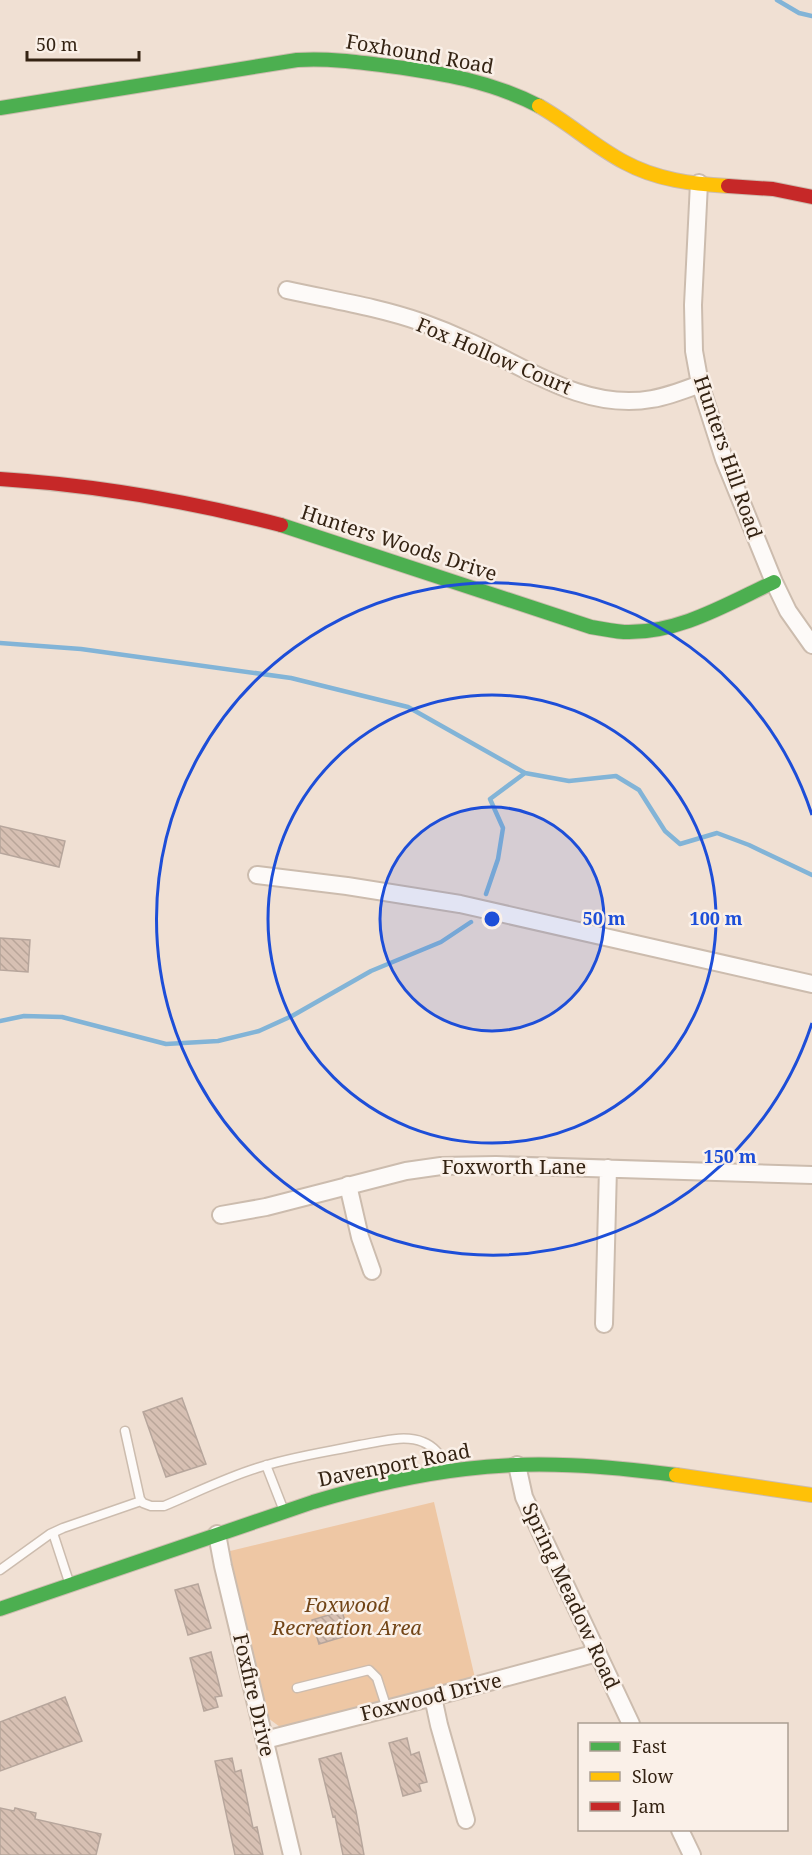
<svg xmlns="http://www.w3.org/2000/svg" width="812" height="1855" font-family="'Noto Serif',serif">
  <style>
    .park { fill: #eec7a4 }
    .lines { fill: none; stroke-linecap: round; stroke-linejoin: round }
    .stream { stroke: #82b4d7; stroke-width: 4.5 }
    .building { fill: url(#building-back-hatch); stroke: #b7a69c; stroke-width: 1.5 }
    .lane-casing { stroke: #ccbcae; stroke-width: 11 }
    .street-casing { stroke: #ccbcae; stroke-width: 20 }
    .fast-casing { stroke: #ccbcae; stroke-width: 16 }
    .slow-casing { stroke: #ccbcae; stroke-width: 16 }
    .jam-casing { stroke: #ccbcae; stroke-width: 16 }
    .lane { stroke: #fdfaf8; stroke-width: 8 }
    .street { stroke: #fdfaf8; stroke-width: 16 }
    .fast { stroke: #4caf50; stroke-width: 14 }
    .slow { stroke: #ffc107; stroke-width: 14 }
    .jam { stroke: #c62828; stroke-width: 14 }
    .ring { fill: none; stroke: #1d4ed8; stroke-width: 3 }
    .labels { text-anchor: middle; stroke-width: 5; stroke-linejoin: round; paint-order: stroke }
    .street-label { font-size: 20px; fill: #342313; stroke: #faf0e8 }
    .park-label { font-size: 20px; font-style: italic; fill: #714416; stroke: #faf0e8 }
    .centre { fill: #1d4ed8; stroke: #faf0e8; stroke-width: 3 }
    .ring-label { font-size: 18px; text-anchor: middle; font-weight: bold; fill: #1d4ed8; stroke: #faf0e8; stroke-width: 5; stroke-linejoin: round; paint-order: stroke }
  </style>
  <defs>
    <pattern id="building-back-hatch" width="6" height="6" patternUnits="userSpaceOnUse" patternTransform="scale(1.5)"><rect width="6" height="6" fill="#d7c0b3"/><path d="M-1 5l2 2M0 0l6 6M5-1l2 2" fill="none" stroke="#b9a599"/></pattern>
  </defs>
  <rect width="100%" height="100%" fill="#f0e0d3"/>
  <path class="park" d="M434,1502L475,1678L280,1727L268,1718L229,1558L230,1551Z"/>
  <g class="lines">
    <path class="stream" d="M777,0L799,13L812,16
      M0,643L81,649L291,678L408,707L525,773L569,781L616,776L639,790L665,831L680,844L717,833L749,845L812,875
      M486,894L498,859L503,828L490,799L525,773
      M0,1021L24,1016L62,1017L166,1044L218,1041L259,1031L292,1016L371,971L441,942L471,922"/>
  </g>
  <path class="building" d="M0,826L65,841L59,867L0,853Z
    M0,938L30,940L28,972L0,970Z
    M182,1398L206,1464L166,1477L143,1412Z
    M198,1584L211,1628L188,1635L175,1590Z
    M342,1611L349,1635L319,1644L312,1620Z
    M211,1652L222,1696L215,1697L218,1707L204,1711L190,1658Z
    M65,1697L82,1741L0,1771V1722Z
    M407,1738L411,1755L419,1752L427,1782L419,1784L421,1791L403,1796L389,1743Z
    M341,1753L356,1811L364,1855H343L335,1816L333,1817L319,1759Z
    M232,1758L235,1772L241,1770L253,1828L257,1827L263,1855H235L215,1761Z
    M0,1808L14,1811L15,1808L36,1813L35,1819L101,1834L96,1855H0Z"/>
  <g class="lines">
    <g class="lane-casing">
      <path id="lane" d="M125,1431L140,1499L143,1503L151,1506H164C195,1493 225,1478 257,1468C290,1457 326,1452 360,1445C380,1442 404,1434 423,1442C436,1447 441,1457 448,1468
        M266,1465L284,1511
        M53,1533L70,1585
        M0,1570L50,1534L63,1528L141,1501
        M297,1688L369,1670L377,1678L387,1709"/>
    </g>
    <g class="street-casing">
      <path id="street" d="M699,183L693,305L694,351L700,384L724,459L774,582L788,611L812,645
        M287,290C332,300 378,307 421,322C438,328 455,335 472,343C528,369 586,411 652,399C669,396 684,390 700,384
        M257,875L347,886L460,904L812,984
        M348,1185L360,1237L372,1271
        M221,1215L266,1207L406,1171L441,1166L496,1165L812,1175
        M604,1324L608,1168
        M517,1465L524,1497L631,1724
        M217,1534L223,1566L292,1855
        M433,1697L439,1725L466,1820
        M265,1740L433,1697L597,1653
        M680,1830L692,1855"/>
    </g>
    <g class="fast-casing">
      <path id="fast" d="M0,108L297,60C328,58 358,62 389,66C441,73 491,81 539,106
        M281,525L591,627C602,629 613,631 624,632C678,634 727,604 774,582
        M0,1609L313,1502C363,1487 413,1475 465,1469C535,1460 607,1466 676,1475"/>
    </g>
    <g class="slow-casing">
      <path id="slow" d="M539,106C569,123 594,146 624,162C657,180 692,184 728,186
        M676,1475L812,1495"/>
    </g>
    <g class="jam-casing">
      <path id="jam" d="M728,186L773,189L812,197
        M0,479C96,485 188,501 281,525"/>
    </g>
    <use href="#lane" class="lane"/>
    <use href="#street" class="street"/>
    <use href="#fast" class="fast"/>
    <use href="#slow" class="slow"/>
    <use href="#jam" class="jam"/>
  </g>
  <circle cx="492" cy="919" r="112" fill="#1d4ed8" fill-opacity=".12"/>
  <g class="ring">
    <circle cx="492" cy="919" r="112"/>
    <circle cx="492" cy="919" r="224"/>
    <path d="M812 1023A336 336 0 1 1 812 815"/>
  </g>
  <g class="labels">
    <g class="street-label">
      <text transform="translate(420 54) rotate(10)" y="7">Foxhound Road</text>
      <text transform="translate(494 356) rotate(23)" y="7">Fox Hollow Court</text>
      <text transform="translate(728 457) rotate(71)" y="7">Hunters Hill Road</text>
      <text transform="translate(399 543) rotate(18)" y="7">Hunters Woods Drive</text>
      <text x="514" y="1174">Foxworth Lane</text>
      <text transform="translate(394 1465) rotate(-11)" y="7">Davenport Road</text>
      <text transform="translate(571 1596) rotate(65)" y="7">Spring Meadow Road</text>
      <text transform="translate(254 1695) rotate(77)" y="7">Foxfire Drive</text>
      <text transform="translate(431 1697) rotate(-14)" y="7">Foxwood Drive</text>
    </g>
    <g class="park-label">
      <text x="347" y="1612">Foxwood<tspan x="347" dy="23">Recreation Area</tspan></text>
    </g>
  </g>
  <circle cx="492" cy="919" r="9" class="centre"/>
  <g class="ring-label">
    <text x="604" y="925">50 m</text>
    <text x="716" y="925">100 m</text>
    <text x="730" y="1163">150 m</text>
  </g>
  <rect x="578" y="1723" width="210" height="108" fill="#faf0e8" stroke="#ab9e93" stroke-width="1.5"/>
  <rect x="590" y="1742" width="30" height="9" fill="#4caf50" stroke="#ab9e93" stroke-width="1.5"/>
  <text x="632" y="1753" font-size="18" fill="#342313">Fast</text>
  <rect x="590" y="1772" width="30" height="9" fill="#ffc107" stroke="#ab9e93" stroke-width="1.5"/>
  <text x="632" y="1783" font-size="18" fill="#342313">Slow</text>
  <rect x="590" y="1802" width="30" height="9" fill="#c62828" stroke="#ab9e93" stroke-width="1.5"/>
  <text x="632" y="1813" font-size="18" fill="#342313">Jam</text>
  <path d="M27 51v9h112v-9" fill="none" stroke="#342313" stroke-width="3"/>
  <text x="36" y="51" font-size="18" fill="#342313" stroke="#faf0e8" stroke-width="4.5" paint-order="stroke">50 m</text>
</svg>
